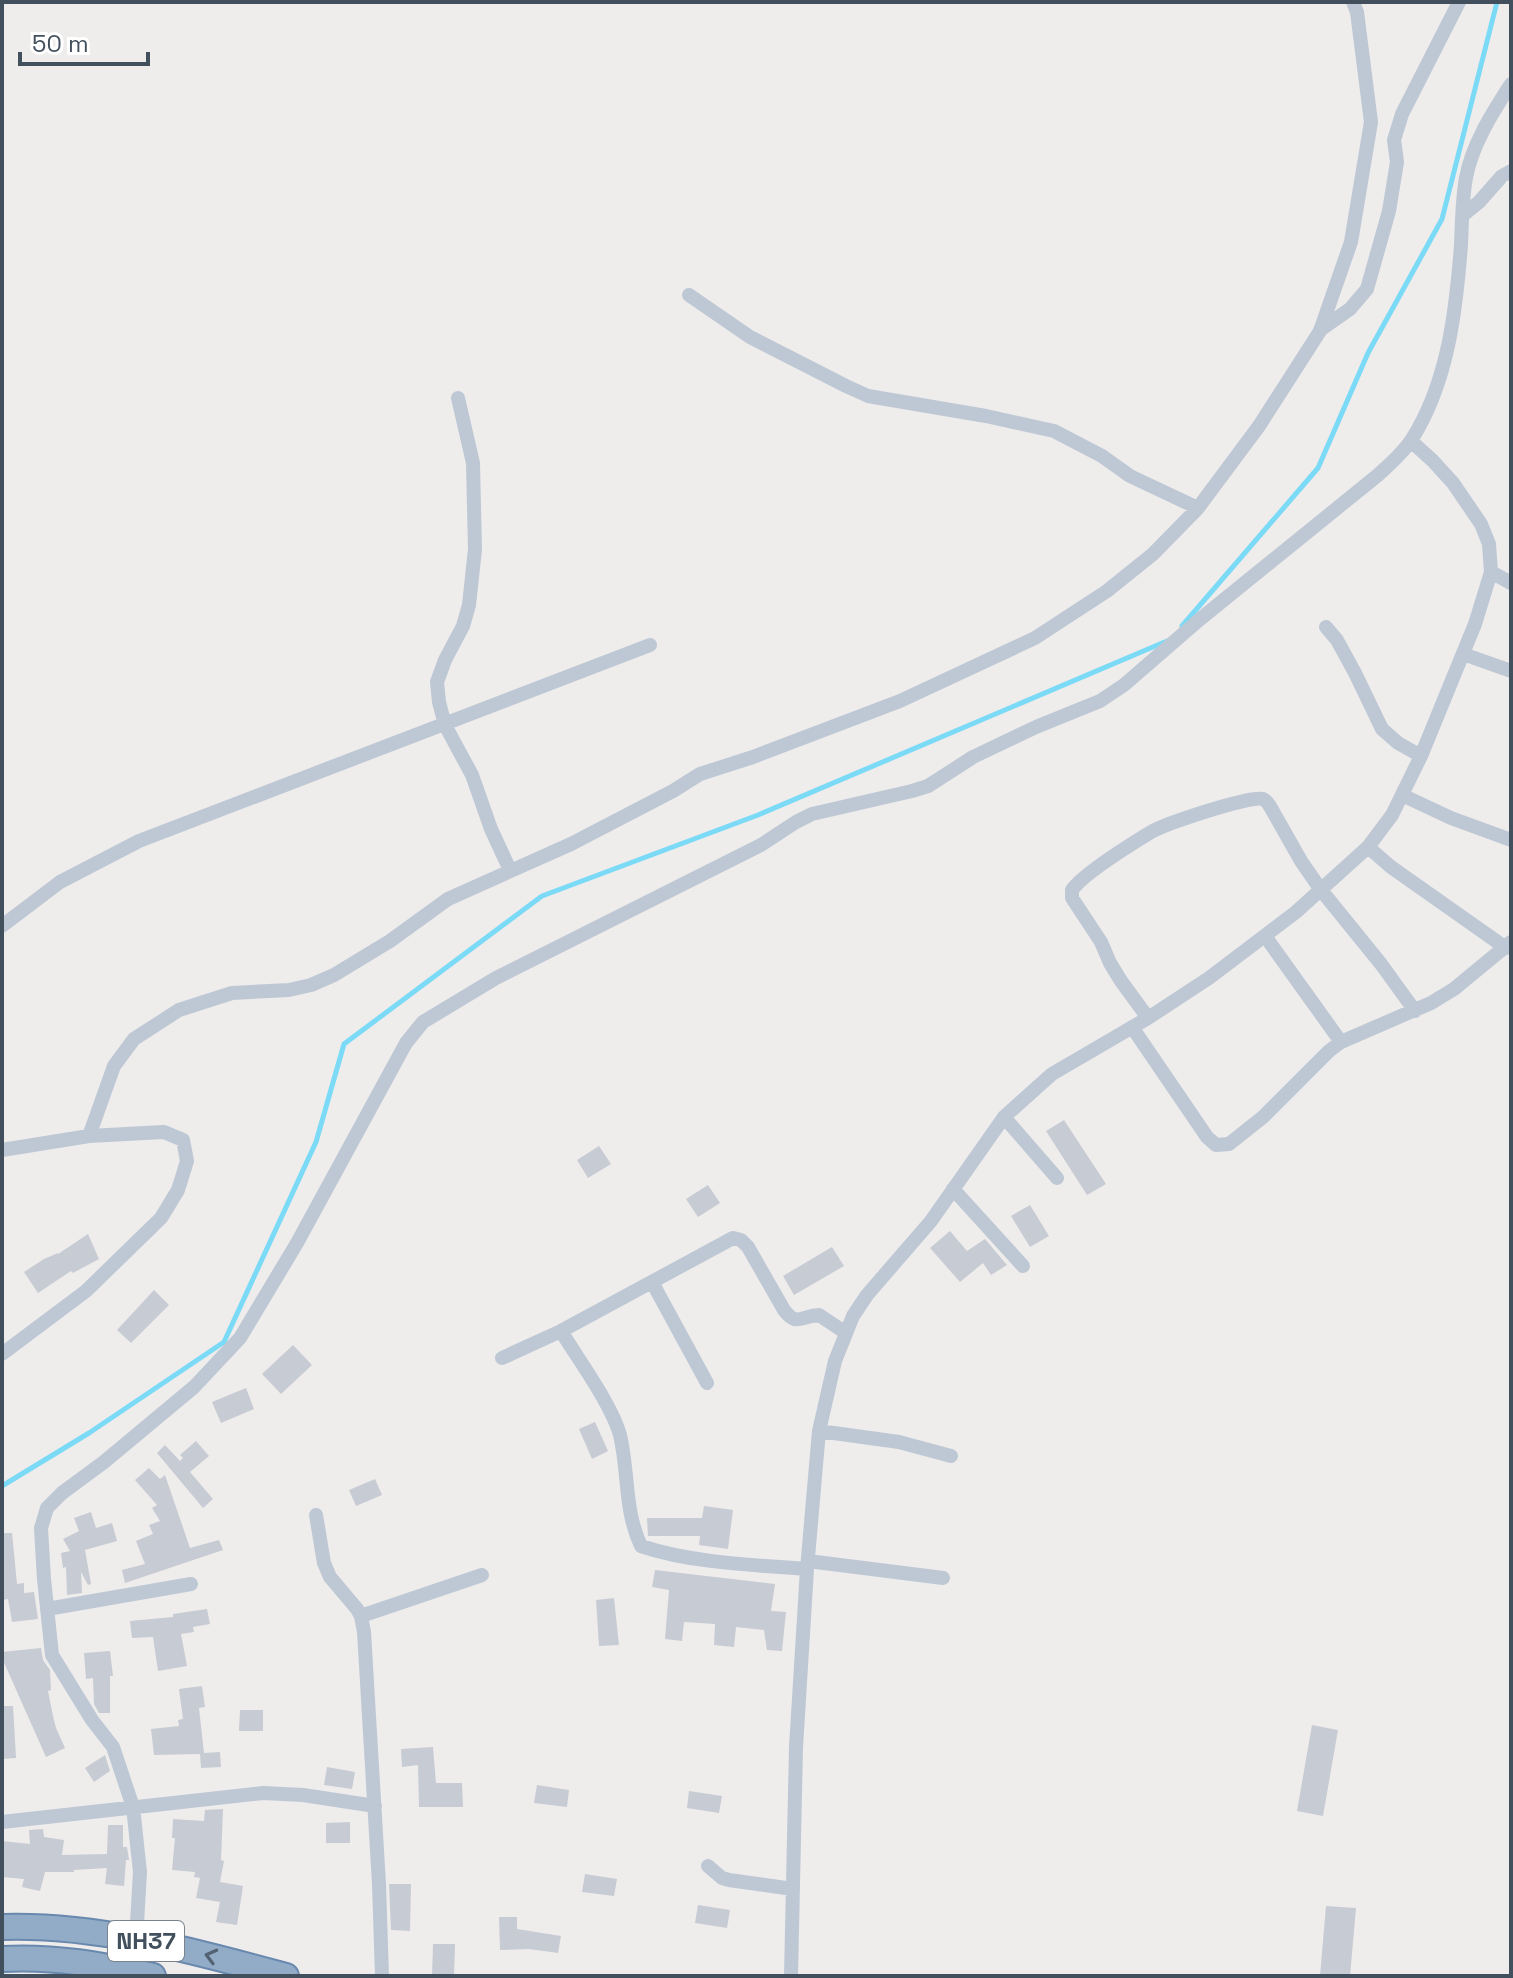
<svg xmlns="http://www.w3.org/2000/svg" width="1513" height="1978" font-family="'Space Grotesk',sans-serif">
  <style>
    .lines { fill: none; stroke-linecap: round; stroke-linejoin: round }
    .stream { stroke: #7bdaf6; stroke-width: 5 }
    .building { fill: #c7cbd3 }
    .trunk-casing { stroke: #6888ae; stroke-width: 28 }
    .minor { stroke: #bdc8d4; stroke-width: 14 }
    .trunk { stroke: #92acc8; stroke-width: 24 }
    .oneway { stroke: #526272 }
    .labels { text-anchor: middle; stroke-width: 6; stroke-linejoin: round; paint-order: stroke }
    .shield { fill: #fff; stroke: #7b848d; stroke-width: 2 }
    .shield-label { font-size: 24px; font-weight: bold; fill: #424f5c }
  </style>
  <rect width="100%" height="100%" fill="#efecec"/>
  <g class="lines">
    <path class="stream" d="M1182,626L1318,468L1368,353L1442,219L1497,2
      M2,1486L89,1433L224,1342L316,1142L344,1044L542,896L758,815L1167,641"/>
  </g>
  <path class="building" d="M1064,1120L1106,1184L1087,1195L1046,1131Z
    M599,1146L611,1164L588,1178L577,1160Z
    M708,1185L720,1203L698,1217L686,1199Z
    M1030,1205L1049,1236L1030,1247L1011,1216Z
    M950,1231L967,1251L985,1239L1007,1265L991,1275L983,1263L960,1282L930,1248Z
    M88,1234L99,1259L73,1273L71,1271L38,1293L24,1272L44,1259L58,1253V1254Z
    M832,1247L844,1266L794,1295L783,1276Z
    M154,1290L169,1305L131,1343L117,1330Z
    M293,1345L312,1365L281,1394L262,1374Z
    M246,1388L254,1409L221,1423L212,1402Z
    M595,1422L608,1451L592,1459L579,1429Z
    M196,1441L209,1456L190,1472L213,1499L203,1508L157,1453L165,1445L180,1461L183,1458L180,1455Z
    M149,1468L160,1479L165,1475L190,1548L219,1540L223,1550L125,1583L122,1570L145,1564L136,1541L153,1534L149,1525L160,1521L152,1508L157,1505L135,1480Z
    M375,1479L382,1495L356,1506L349,1490Z
    M704,1506L733,1510L728,1549L699,1545L700,1536H648L647,1518H702Z
    M91,1512L96,1528L112,1523L117,1541L85,1550L91,1584L88,1585L81,1572L82,1593L67,1595L66,1567L63,1568L61,1553L70,1551L63,1539L79,1531L74,1518Z
    M2,1533H12L17,1584L24,1583V1593L34,1592L38,1619L12,1622L8,1599L2,1600Z
    M655,1570L775,1584L771,1611L786,1612L782,1651L767,1650L764,1630L736,1627L734,1647L714,1645L715,1624L684,1622L682,1641L665,1639L669,1590L652,1587Z
    M614,1598L619,1645L599,1646L596,1600Z
    M207,1609L210,1624L193,1627L194,1632L181,1634L187,1666L158,1671L153,1637L132,1638L130,1621L173,1617V1614Z
    M41,1648L43,1660L50,1670L51,1690L48,1691L53,1716L56,1728L65,1748L46,1757L2,1658V1652Z
    M110,1651L113,1676H110V1713H99L94,1704L93,1678L86,1679L84,1653Z
    M202,1686L205,1707L199,1708L204,1753L220,1752L221,1767L201,1768L200,1754L154,1755L151,1729L179,1726L178,1720L183,1719L179,1689Z
    M2,1706H13L16,1758L2,1759Z
    M240,1710H263V1731H239Z
    M1312,1725L1338,1730L1323,1816L1297,1811Z
    M433,1747L436,1783H462L463,1807H419L418,1765L402,1767L401,1749Z
    M105,1755L110,1771L94,1782L85,1768Z
    M327,1767L355,1772L352,1789L324,1785Z
    M537,1785L569,1790L567,1807L534,1803Z
    M689,1791L722,1796L719,1813L687,1808Z
    M223,1809L221,1860L224,1861L220,1882L243,1886L237,1925L216,1922L220,1902L196,1898L200,1878L194,1877L195,1872L172,1870L175,1838H172L173,1819L204,1821L205,1810Z
    M350,1822V1843H326V1823Z
    M108,1825H123V1847H127L129,1860H126L124,1886L105,1884L107,1868L74,1870V1872H45L40,1891L22,1887L24,1879L2,1877V1841L30,1844L29,1830L43,1829L44,1837L64,1840L62,1855L107,1854Z
    M585,1874L617,1879L614,1896L582,1892Z
    M389,1884H411L410,1931L391,1930Z
    M698,1905L730,1910L727,1928L695,1923Z
    M1326,1906L1356,1908L1350,1976H1320Z
    M499,1917H517V1929L561,1936L558,1953L529,1949L500,1950Z
    M433,1944H455L454,1976H432Z"/>
  <g class="lines">
    <g class="trunk-casing">
      <path id="trunk" d="M2,1927C99,1924 193,1951 286,1976
        M2,1959C55,1956 102,1965 153,1976"/>
    </g>
    <path class="minor" d="M1463,215L1479,202L1502,176L1511,171
      M689,295L750,337L846,386L868,396L986,416L1054,431L1102,456L1130,476L1198,508
      M1320,330L1350,309L1367,289L1389,211L1397,162L1394,140L1402,114L1459,2
      M458,398L473,463L475,549L469,605L463,626L445,660L437,682L439,702L445,725L472,775L491,829L510,870
      M1491,572L1511,583
      M1326,627L1337,640L1355,673L1382,729L1398,743L1421,756
      M1463,654L1511,671
      M1402,795L1451,818L1511,840
      M1368,847L1391,867L1506,948
      M2,926L60,882L139,841L650,645
      M1265,936L1341,1042
      M1148,1018L1121,981L1110,963L1101,942L1072,898V890C1083,874 1133,843 1151,832C1165,824 1250,795 1263,799C1267,801 1269,804 1271,808L1301,861L1321,890L1381,964L1415,1011
      M1132,1027L1207,1137L1216,1145L1229,1144L1263,1117L1329,1051L1341,1042L1431,1003L1454,989L1511,942
      M1004,1117L1057,1178
      M89,1136L114,1066L134,1039L179,1010L232,993L289,990L311,985L334,975L390,941L448,899L571,844L673,791L700,774L753,757L900,701L1035,638L1107,591L1153,554L1198,508L1259,426L1320,331L1351,242L1371,122L1357,12L1353,2
      M2,1150L89,1136L164,1132L183,1140L187,1161L178,1190L161,1218L86,1291L2,1354
      M953,1189L1023,1266
      M652,1282L707,1383
      M561,1331C578,1359 612,1405 620,1435C629,1473 624,1510 641,1546C691,1563 754,1565 807,1569
      M502,1358L561,1331L733,1238L741,1240L748,1247L784,1310C797,1327 800,1316 819,1315L846,1333
      M819,1431L899,1442L951,1456
      M316,1515L324,1563L330,1577L357,1609L361,1616L364,1632L379,1884L382,1976
      M808,1561L943,1578
      M47,1609L191,1584
      M361,1616L482,1575
      M2,1822L263,1793L303,1795L375,1806
      M708,1866L722,1878L729,1880L793,1889
      M136,1940L140,1872L133,1807L113,1747L92,1720L52,1655L44,1579L41,1528L47,1508L62,1493L104,1462L194,1387L240,1338L297,1243L406,1043L423,1022L496,978L761,845L796,822L812,814L912,791L928,786L973,757L1036,727L1100,701L1124,685L1199,620L1378,475C1390,464 1403,453 1412,439C1448,382 1456,311 1461,245C1462,223 1462,199 1466,178C1472,144 1493,112 1511,84
      M791,1976L796,1747L807,1569L819,1431L835,1361L853,1316L867,1295L931,1221L1004,1117L1052,1074L1148,1018L1209,978L1296,912L1368,847L1392,815L1421,756L1475,624L1491,572L1489,544L1481,524L1453,483L1433,461L1411,441"/>
    <use href="#trunk" class="trunk"/>
  </g>
  <defs><path id="oneway-chevron" d="M-2-3.5L2.5 0L-2 3.5" fill="none" stroke-width="1.6" stroke-linecap="round" stroke-linejoin="round" transform="scale(2)"/></defs>
  <use class="oneway" href="#oneway-chevron" transform="translate(211 1956) rotate(-165)"/>
  <g class="labels">
    <rect class="shield" x="108" y="1921" width="76" height="40" rx="6"/>
    <g class="shield-label">
      <text x="146" y="1949">NH37</text>
    </g>
  </g>
  <rect width="1513" height="1978" fill="none" stroke="#424f5c" stroke-width="8"/>
  <path d="M20 52v12h128v-12" fill="none" stroke="#424f5c" stroke-width="4"/>
  <text x="32" y="52" font-size="24" fill="#424f5c" stroke="#ffffff" stroke-width="6" paint-order="stroke">50 m</text>
</svg>
